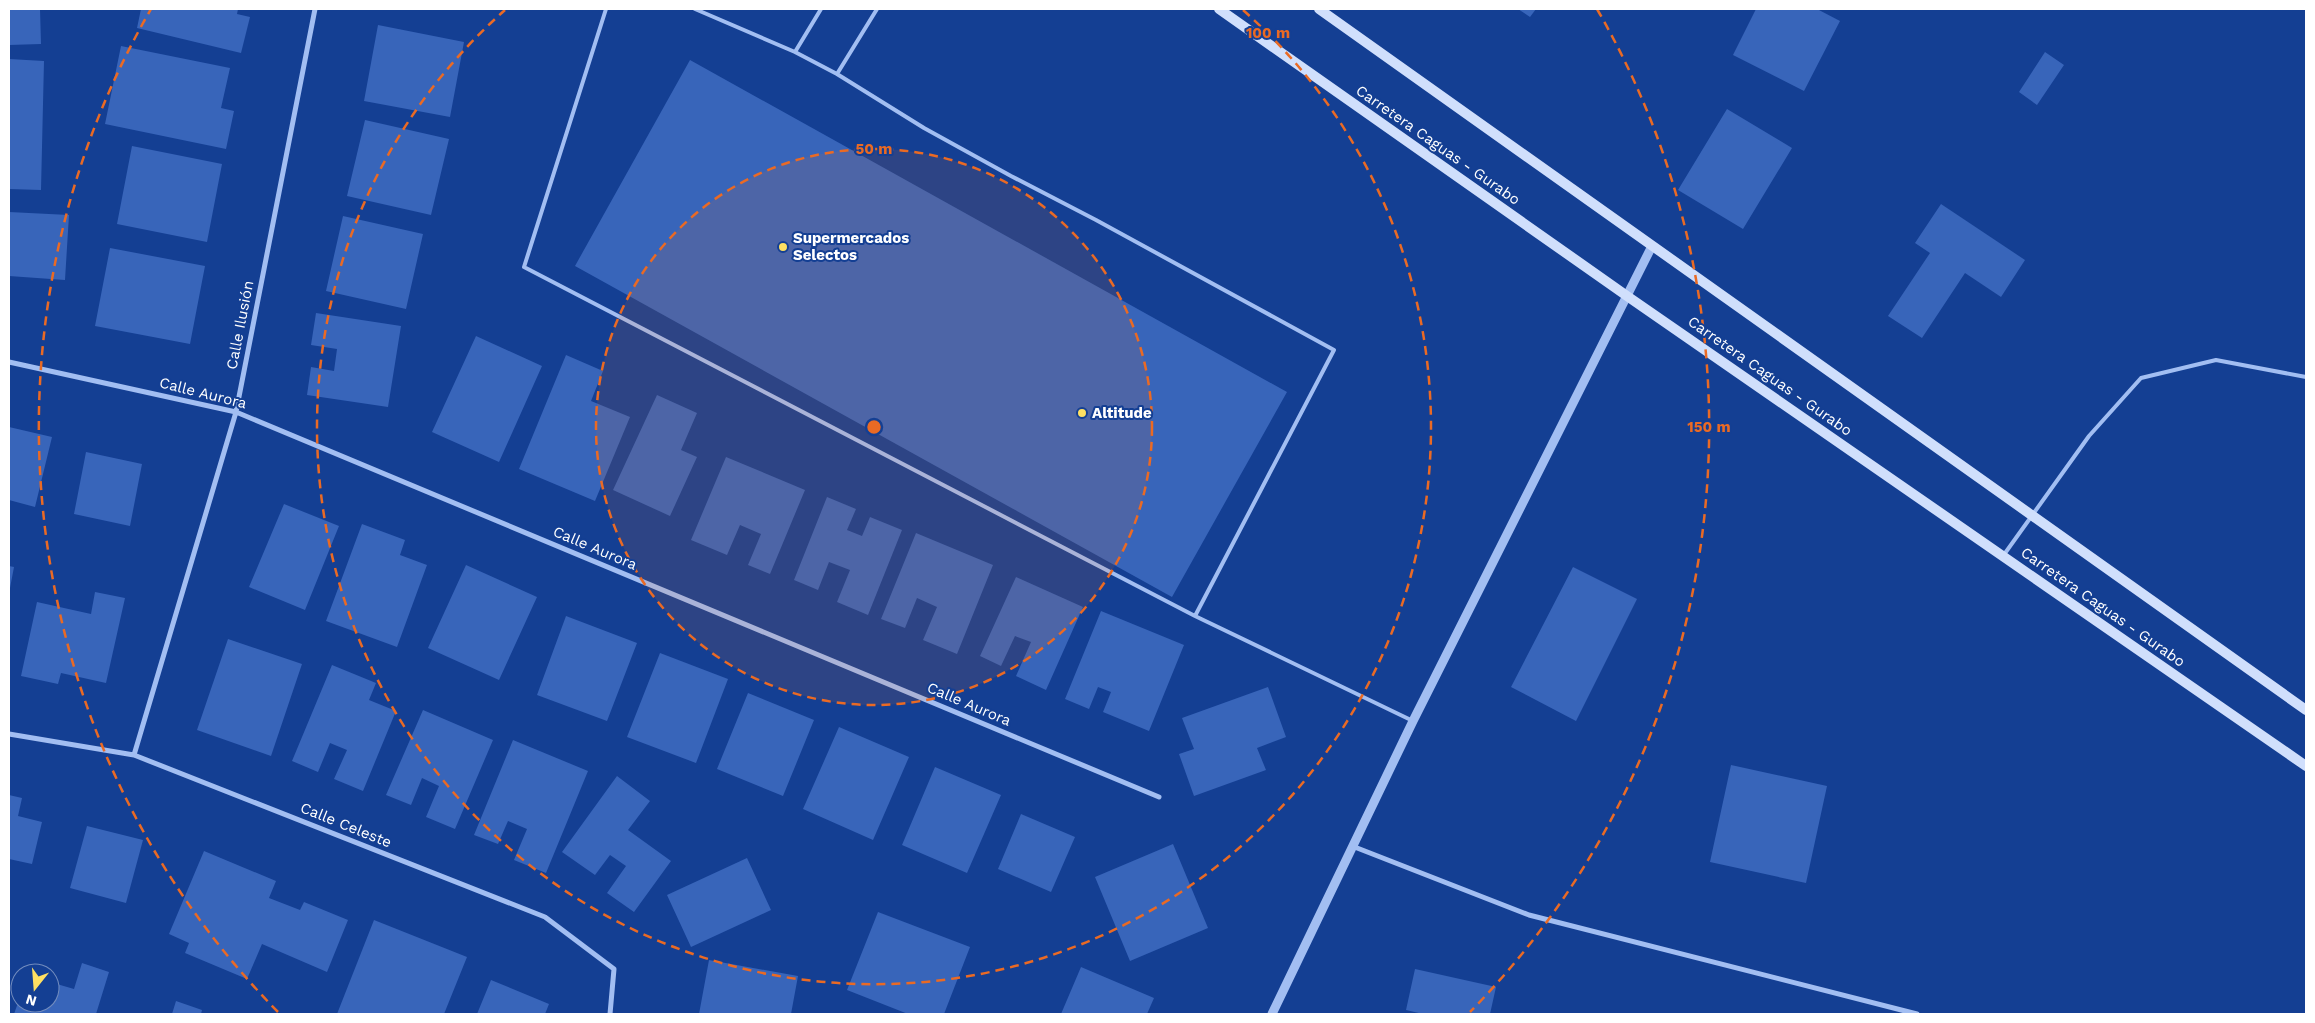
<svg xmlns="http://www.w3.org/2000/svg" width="2315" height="1023" font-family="'Work Sans',sans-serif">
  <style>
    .building { fill: #3865ba }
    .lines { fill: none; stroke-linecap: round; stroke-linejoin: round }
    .service { stroke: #a2bef2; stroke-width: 4 }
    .minor { stroke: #a2bef2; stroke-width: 5 }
    .tertiary { stroke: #a2bef2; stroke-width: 9 }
    .secondary { stroke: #d0dffc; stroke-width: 10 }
    .ring { fill: none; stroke: #ea6a24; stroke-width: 2.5; stroke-dasharray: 9 6 }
    .poi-dot { fill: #ffe062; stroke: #143f93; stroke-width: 2 }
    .labels { text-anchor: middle; stroke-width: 4; stroke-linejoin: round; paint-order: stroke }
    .street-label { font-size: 15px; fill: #fff; stroke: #143f93 }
    .poi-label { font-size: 15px; font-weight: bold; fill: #fff; stroke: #143f93; text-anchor: start }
    .centre { fill: #ea6a24; stroke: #143f93; stroke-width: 2.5 }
    .ring-label { font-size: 15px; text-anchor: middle; font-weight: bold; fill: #ea6a24; stroke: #143f93; stroke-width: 4; stroke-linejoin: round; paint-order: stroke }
  </style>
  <rect width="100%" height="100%" fill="#143f93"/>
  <path class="building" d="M9,9H40L41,44L9,45Z
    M141,9H238L237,14L250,17L241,53L137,28Z
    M1518,9H1536L1530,17Z
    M1756,9H1817L1840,21L1804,91L1733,55Z
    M378,25L464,42L450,117L364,101Z
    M121,46L230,68L221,108L234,111L226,149L105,124Z
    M2045,52L2064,65L2037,105L2019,92Z
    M9,59L44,61L41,190L9,189Z
    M690,60L1287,392L1172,597L575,266Z
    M1727,109L1792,148L1743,229L1678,190Z
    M365,120L449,139L431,215L347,196Z
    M132,146L222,164L207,242L117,224Z
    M1941,204L2025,260L2001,297L1965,273L1922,338L1888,316L1930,253L1915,243Z
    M9,212L69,215L65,280L9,276Z
    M343,216L423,234L406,309L326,291Z
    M110,248L205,266L190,344L95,326Z
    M316,313L401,326L388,407L307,395L311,367L334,371L337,349L311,345Z
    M476,336L542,366L499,462L432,432Z
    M566,355L603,371L591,401L630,417L595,501L519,469Z
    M657,395L697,413L681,450L697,457L670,516L613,490Z
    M9,427L52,437L35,507L9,500Z
    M86,452L142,464L130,526L74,514Z
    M726,457L805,490L770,574L748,565L761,534L740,525L727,555L691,540Z
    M827,497L856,509L847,530L862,536L870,517L902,530L868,615L837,602L850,570L829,562L818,590L794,580Z
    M284,504L339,526L305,610L249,587Z
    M362,524L405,540L400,555L427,565L397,647L326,621Z
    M916,533L993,565L957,654L923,640L937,607L917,598L905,628L881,619Z
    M466,565L537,597L499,680L428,648Z
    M9,566L14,567L10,588H9Z
    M1573,567L1637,599L1576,721L1511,687Z
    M1016,577L1083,607L1046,690L1016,676L1031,642L1015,636L1001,666L980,656Z
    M95,592L125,598L106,683L61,673L58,684L21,676L37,602L91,614Z
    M1101,611L1184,645L1149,731L1103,712L1111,692L1098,687L1089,709L1065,699Z
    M566,616L637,643L607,721L537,695Z
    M228,639L302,664L271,756L197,730Z
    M660,653L728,679L696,763L627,737Z
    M332,665L376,683L369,700L396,711L363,791L334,779L347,750L330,743L318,772L292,761Z
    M1268,687L1286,737L1257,748L1266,770L1194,796L1179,754L1194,749L1182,718Z
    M748,693L814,720L783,796L717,769Z
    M423,710L493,740L455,829L426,817L439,786L422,778L411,805L386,795Z
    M839,727L909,757L873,840L803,809Z
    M513,740L588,771L546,873L514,860L527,829L508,821L498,844L474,835Z
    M1731,765L1827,786L1806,883L1710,862Z
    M935,767L1001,795L967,873L902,845Z
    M617,776L650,801L628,830L671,861L634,912L607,893L626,866L610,855L595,875L562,852Z
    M9,795L22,798L18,816L42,822L32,864L9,859Z
    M1021,814L1075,837L1051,892L998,869Z
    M87,826L143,840L126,903L70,888Z
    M1173,844L1208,928L1130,961L1095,877Z
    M204,851L276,881L269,898L300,910L304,902L348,920L327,972L262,944L247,979L185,953L189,943L169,934Z
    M747,858L771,910L691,947L667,895Z
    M878,912L970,947L944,1014H908L847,990Z
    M374,920L467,957L444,1014H337Z
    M709,960L798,976L791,1014H699Z
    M82,963L109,972L96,1014H14L20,997V1003H50V982L74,989Z
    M1081,967L1154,998L1147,1014H1061Z
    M1415,969L1496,987L1490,1014H1423L1406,1010Z
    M491,980L549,1004L545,1014H477Z
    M176,1001L202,1010L201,1014H172Z"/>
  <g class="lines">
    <path class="service" d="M606,9L524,267L1195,616
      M695,9L795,52L837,74L924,128L1011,176L1096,220L1334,350L1195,616L1413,721
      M795,52L821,9
      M837,74L877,9
      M2003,556L2089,436L2141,378L2216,360L2306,377"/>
    <path class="minor" d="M9,362L236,412L1159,797
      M9,734L134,755L545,917L614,969L610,1014
      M134,755L236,412L315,9
      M1352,846L1529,915L1917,1014"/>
    <path class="tertiary" d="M1272,1014L1413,721L1652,246"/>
    <path class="secondary" d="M1219,9L1627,296L2306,766
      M1319,9L2306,710"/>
  </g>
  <circle cx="874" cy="427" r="278" fill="#ea6a24" fill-opacity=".12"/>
  <g class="ring">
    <circle cx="874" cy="427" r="278"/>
    <path d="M1243 10A557 557 0 1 1 505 10"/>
    <path d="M278 1012A835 835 0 0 1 151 9M1597 9A835 835 0 0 1 1470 1012"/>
  </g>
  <g class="poi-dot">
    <circle cx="783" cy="247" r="5"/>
    <circle cx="1082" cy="413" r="5"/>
  </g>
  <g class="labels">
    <g class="street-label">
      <text transform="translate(1438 145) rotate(35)" y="5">Carretera Caguas - Gurabo</text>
      <text transform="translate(240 325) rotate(-79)" y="5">Calle Ilusión</text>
      <text transform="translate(1770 376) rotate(35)" y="5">Carretera Caguas - Gurabo</text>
      <text transform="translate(203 393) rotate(14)" y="5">Calle Aurora</text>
      <text transform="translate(595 548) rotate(23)" y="5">Calle Aurora</text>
      <text transform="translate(2103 607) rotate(35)" y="5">Carretera Caguas - Gurabo</text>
      <text transform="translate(969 704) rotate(23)" y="5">Calle Aurora</text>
      <text transform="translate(346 825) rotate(22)" y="5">Calle Celeste</text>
    </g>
    <g class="poi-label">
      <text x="793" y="243">Supermercados<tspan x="793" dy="17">Selectos</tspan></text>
      <text x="1092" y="418">Altitude</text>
    </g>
  </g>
  <circle cx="874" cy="427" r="8" class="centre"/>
  <g class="ring-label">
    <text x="1268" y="38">100 m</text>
    <text x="874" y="154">50 m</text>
    <text x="1709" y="432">150 m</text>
  </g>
  <rect width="2315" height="1023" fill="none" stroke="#ffffff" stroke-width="20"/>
  <g transform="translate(35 988) rotate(197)"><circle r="24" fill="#143f93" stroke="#728cbe"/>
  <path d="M0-4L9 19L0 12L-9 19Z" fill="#ffe062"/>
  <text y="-8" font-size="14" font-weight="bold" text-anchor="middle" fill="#ffffff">N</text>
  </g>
</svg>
